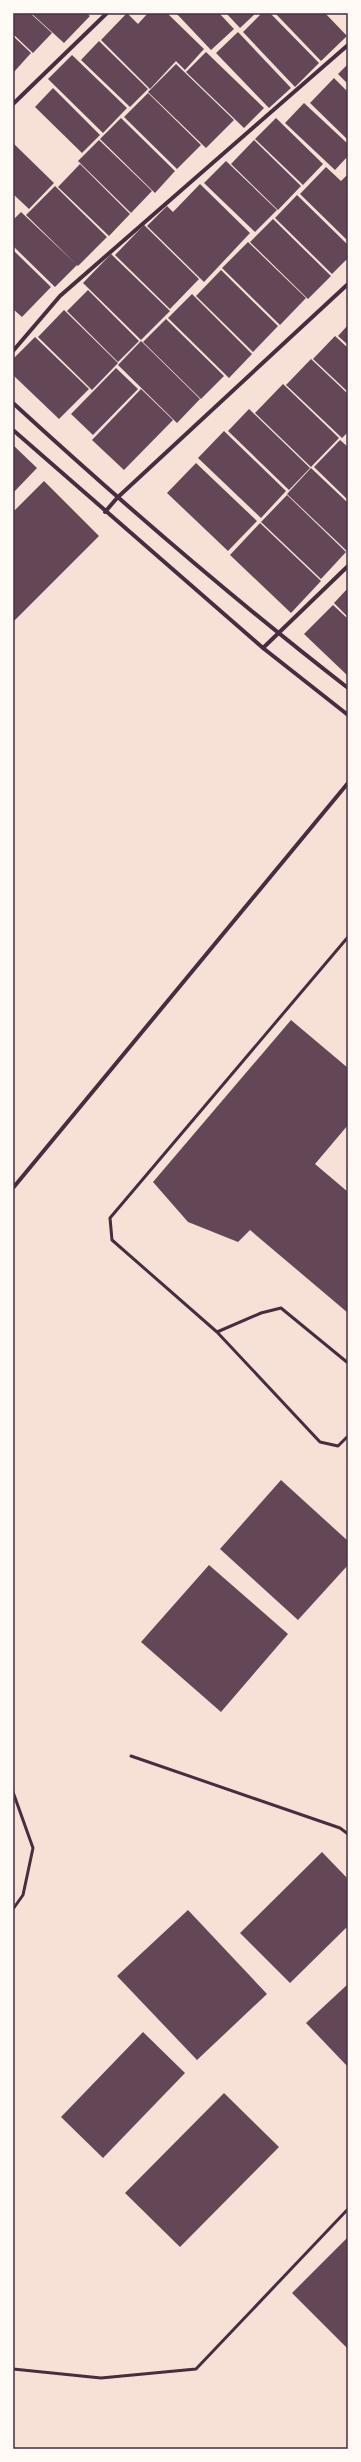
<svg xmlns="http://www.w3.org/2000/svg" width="361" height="2462" font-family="'Source Serif 4',serif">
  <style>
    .building { fill: #644757 }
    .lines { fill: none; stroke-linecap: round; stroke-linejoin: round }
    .service { stroke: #4a2c40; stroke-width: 3 }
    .minor { stroke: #4a2c40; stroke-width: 4 }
    .neatline { fill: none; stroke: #4a2c40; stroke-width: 1.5 }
  </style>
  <rect width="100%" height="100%" fill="#f7e1d7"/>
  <path class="building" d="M13,13H30L52,33L33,53L13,34Z
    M31,13H86L90,16L64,43Z
    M127,13L138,24L148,13H167L204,49L185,70L176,61L150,89L101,40Z
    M176,13H219L234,29L211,50Z
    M226,13H256L240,28Z
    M262,13H270L319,63L295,87L243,32Z
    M275,13H325L347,36L321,61Z
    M238,32L291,88L269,108L216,53Z
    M13,36L31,53L13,73Z
    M99,41L148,89L130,107L81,60Z
    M206,52L264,108L244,128L186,72Z
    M72,55L127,108L103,133L48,79Z
    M176,64L234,120L206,148L148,92Z
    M348,64V84L338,74Z
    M334,78L348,92V140L310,103Z
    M53,88L100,135L82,153L35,107Z
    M148,93L201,145L177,169L124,117Z
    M304,103L348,144V156L335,170L285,123Z
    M121,118L175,171L155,193L100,139Z
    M276,118L323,164L303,185L255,139Z
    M99,140L152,191L131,213L78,161Z
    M254,140L301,186L278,210L231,164Z
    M13,143L54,183L29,209L13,194Z
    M226,161L277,210L255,232L204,183Z
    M80,164L130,214L109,236L58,187Z
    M326,167L341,181L348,174V241L300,194Z
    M200,184L250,233L204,282L147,226L167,206L173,212Z
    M55,186L107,237L78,266L26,215Z
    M297,195L348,245V258L332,274L275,218Z
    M21,212L77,265L55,287L13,246V220Z
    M273,219L331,276L308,299L250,242Z
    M144,225L199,279L170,309L115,255Z
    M248,242L306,298L280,325L222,268Z
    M13,250L51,287L22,317L13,309Z
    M111,254L170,311L141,340L83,283Z
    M221,270L278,326L253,352L196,296Z
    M88,290L139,341L118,362L67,311Z
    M192,294L252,354L229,378L168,318Z
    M64,310L118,363L92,390L38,337Z
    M166,319L224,376L201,399L143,342Z
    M348,325V345L338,336Z
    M335,336L348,348V392L313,359Z
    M35,337L89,389L59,419L13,375V359Z
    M141,341L200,399L177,423L118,365Z
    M311,359L348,394V432L342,438L286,385Z
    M116,368L138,389L93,435L71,414Z
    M283,384L339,438L311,467L255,413Z
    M141,389L173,420L124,470L92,440Z
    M249,409L310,468L289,490L228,431Z
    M224,431L286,491L261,518L198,458Z
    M340,440L348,447V500L314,467Z
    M13,445L37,468L13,493Z
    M196,463L257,521L228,551L167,493Z
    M311,468L348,503V552L287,494Z
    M44,481L99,536L13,622V512Z
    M287,495L346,552L321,579L261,522Z
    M260,523L321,581L291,613L230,555Z
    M348,588V617L334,603Z
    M333,605L348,619V676L304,634Z
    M291,1020L348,1068V1125L315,1164L348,1192V1313L250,1230L238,1242L188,1222L153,1182Z
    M281,1480L348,1541V1565L298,1620L220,1549Z
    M209,1565L288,1634L221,1712L141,1642Z
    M322,1852L348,1879V1926L290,1983L240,1933Z
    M188,1910L267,1994L197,2060L117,1976Z
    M348,1984V2067L306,2023Z
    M143,2032L185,2073L103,2158L61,2117Z
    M224,2093L279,2147L180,2247L125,2193Z
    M348,2237V2349L292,2293Z"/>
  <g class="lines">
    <path class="service" d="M348,937L110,1218L112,1240L217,1332L320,1442L338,1446L348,1436
      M217,1332L261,1313L281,1308L348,1363
      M131,1756L340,1828L348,1834
      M13,1792L33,1848L23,1895L13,1909
      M13,2369L101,2378L196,2369L348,2209"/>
    <path class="minor" d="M13,104L107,13
      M13,351L60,296L348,45
      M13,403C121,502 232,598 348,688
      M13,430L263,648L348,715
      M105,512L117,498L348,284
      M263,648L348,566
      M13,1188L348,783"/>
  </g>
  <rect width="361" height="2462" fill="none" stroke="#fffaf5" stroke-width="28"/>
  <rect x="14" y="14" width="333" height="2434" class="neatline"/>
</svg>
